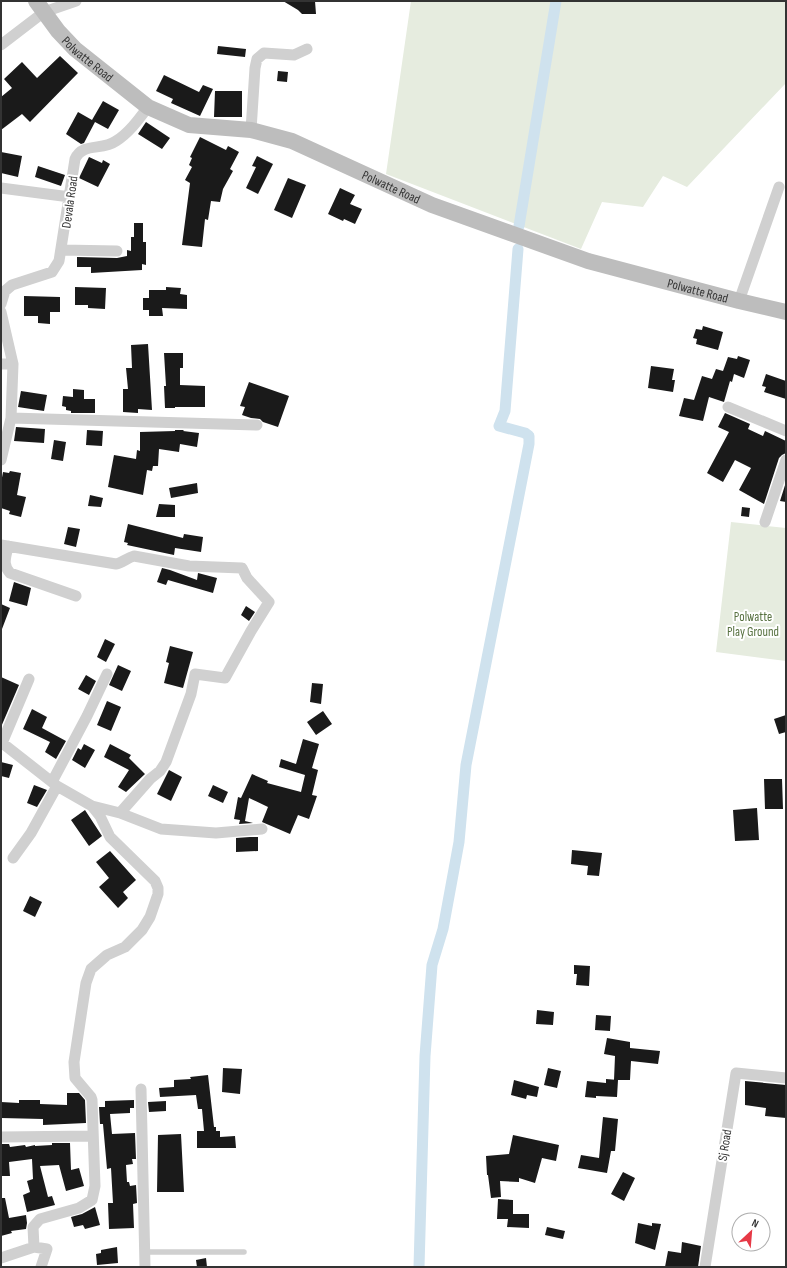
<svg xmlns="http://www.w3.org/2000/svg" width="787" height="1268" font-family="'Sofia Sans Condensed',sans-serif">
  <style>
    .green { fill: #e6ecdf }
    .lines { fill: none; stroke-linecap: round; stroke-linejoin: round }
    .canal { stroke: #cfe2ee; stroke-width: 11 }
    .building { fill: #1a1a1a }
    .lane { stroke: #d0d0d0; stroke-width: 5.5 }
    .street { stroke: #d0d0d0; stroke-width: 11 }
    .secondary { stroke: #bdbdbd; stroke-width: 16 }
    .labels { text-anchor: middle; stroke-width: 4; stroke-linejoin: round; paint-order: stroke }
    .street-label { font-size: 13px; fill: #333; stroke: #fff }
    .park-label { font-size: 13px; fill: #56703f; stroke: #fff }
  </style>
  <rect width="100%" height="100%" fill="#fff"/>
  <path class="green" d="M411,1H786V83L687,187L663,176L643,207L602,202L581,249L386,174Z
    M731,522L786,528V661L716,652Z"/>
  <g class="lines">
    <path class="canal" d="M519,226L556,1
      M419,1267L425,1056L432,965L443,929L459,842L466,765L529,444V436L525,433L499,426L505,411L518,249"/>
  </g>
  <path class="building" d="M283,1H315L316,14H302L298,10Z
    M218,46L246,49L245,57L217,54Z
    M60,56L78,73L30,122L22,114L1,130V97L12,88L4,79L22,62L37,78Z
    M278,71L288,72L287,82L277,81Z
    M164,75L199,92L203,85L213,89L200,116L171,103L173,99L156,91Z
    M215,91H242V117H214Z
    M103,101L119,110L108,129L95,122L84,143L81,144L66,134L78,112L92,120Z
    M146,122L170,138L162,149L138,134Z
    M200,137L226,150L228,146L239,152L230,169L233,171L223,189L220,202L211,201L208,220L205,219L202,247L182,245L190,183L185,180L192,167L189,165L192,158L190,157Z
    M1,152L22,156L18,177L1,173Z
    M257,156L273,164L258,194L246,188L256,167L252,166Z
    M89,157L102,163L103,160L110,164L98,187L79,178Z
    M38,166L65,175L61,186L35,177Z
    M288,178L306,185L292,218L274,210Z
    M340,188L355,195L350,204L362,209L355,224L344,219L343,221L328,214Z
    M134,223H143V242H146V265L142,264V270L91,273V267H77V257L117,258L127,256V250L131,251V237H134Z
    M75,287L106,288L105,309L88,308V305H75Z
    M166,287L181,288L180,294L187,295V309L162,308L163,316H149V310H143V298H149V290H166Z
    M24,296L60,297V312H50V324L38,323V316H24Z
    M703,326L723,332L718,350L696,344L697,339L693,338L696,329L702,330Z
    M148,344L152,410L138,409V413L123,412V389H128L126,368H132L131,345Z
    M164,353H183V368H180V385L205,386V407H175V408H165L164,386H166Z
    M738,356L750,360L744,378L734,374L732,382L730,381L724,402L709,397L703,421L679,416L684,398L694,400L702,376L712,379L716,369L723,371L728,357L737,359Z
    M651,366L674,369L672,380H675L673,392L648,388Z
    M766,374L786,381V399L764,392L766,387L762,386Z
    M249,382L289,396L278,427L263,422L260,419L251,418L242,415L245,407L240,406Z
    M73,389L84,390V399H95V413H71V411L66,410V407L62,406L63,396L73,397Z
    M21,391L47,395L44,411L18,407Z
    M725,413L750,424L748,429L763,436L765,431L786,441V453L782,455L779,458L764,504L739,490L751,468L735,460L723,482L707,473L729,432L718,427Z
    M16,427L45,429L44,443L14,441Z
    M87,430L103,431L102,446L86,445Z
    M175,430H184L183,431L199,433L197,447L180,444L179,452L159,449L158,466H153L152,471L147,470L143,495L108,487L114,455L136,459L137,450L140,451V432L175,431Z
    M54,440L66,442L63,461L51,459Z
    M10,471L21,473L17,495L26,497L21,517L9,514L10,511L1,508V483L3,472L9,473Z
    M786,482V502L780,501Z
    M197,483L198,493L171,498L169,488Z
    M90,495L103,498L101,507L88,506Z
    M159,504L175,505V517H156Z
    M742,507L750,508L749,517L741,516Z
    M128,524L183,538L184,534L203,537L201,552L175,548L174,555L127,545L128,543L124,542Z
    M68,527L80,529L76,547L64,544Z
    M162,568L170,570L197,580L198,573L217,578L213,593L168,580L166,585L157,582Z
    M14,582L31,588L27,606L9,601Z
    M1,604L10,608L2,629H1Z
    M246,606L255,612L249,621L241,615Z
    M105,639L115,644L106,662L97,657Z
    M170,646L193,652L183,688L164,683L169,663L166,662Z
    M118,665L131,671L122,691L109,685Z
    M86,675L96,681L89,695L78,689Z
    M1,677L19,685L1,727Z
    M312,683L323,684L321,704L310,702Z
    M107,701L121,707L111,731L97,725Z
    M32,709L47,717L42,728L66,741L56,759L45,752L50,742L23,729Z
    M323,711L332,724L316,735L307,722Z
    M786,715V732L779,734L774,719Z
    M303,739L319,744L312,768L318,770L312,795L317,796L309,819L298,815L290,834L262,822L268,807L249,798L245,821L253,823L239,824L240,820L234,819L238,797L241,798L252,774L268,781L267,783L301,792L305,775L279,767L281,759L296,764Z
    M84,744L95,750L85,768L72,760L78,748L81,750Z
    M110,744L131,755L129,758L145,774L126,792L118,787L129,770L104,757Z
    M1,762L13,765L9,778L1,776Z
    M169,770L182,777L171,801L157,794Z
    M764,779H782L783,809H765Z
    M34,785L47,790L37,807L27,803Z
    M213,785L228,792L223,803L208,796Z
    M757,808L759,840L735,841L733,810Z
    M85,810L102,836L89,846L71,820Z
    M250,837H258V851L236,852V838Z
    M572,850L602,853L599,876L587,875L588,866L571,864Z
    M110,851L136,880L123,892L128,898L118,908L99,887L109,878L96,862Z
    M30,896L42,902L35,917L23,911Z
    M574,965L590,966L589,986L576,985L577,974H574Z
    M537,1010L554,1012L553,1025L536,1024Z
    M596,1015L611,1016L610,1031L595,1030Z
    M607,1038L630,1042V1048L660,1051L658,1064L631,1061L630,1080H614L615,1056L604,1054Z
    M223,1068L242,1069L240,1094L222,1092Z
    M548,1068L561,1071L557,1088L544,1085Z
    M208,1075L214,1127H216V1131H220V1137L235,1136L236,1148H197V1131H204L202,1109H198L196,1095L160,1097L159,1088L174,1087V1080L191,1079L190,1077Z
    M606,1079L618,1080L617,1097L596,1096V1098L585,1097L587,1081L606,1083Z
    M514,1080L539,1087L537,1097L527,1095L526,1099L511,1095Z
    M745,1081L786,1085V1118L765,1116L766,1108L745,1105Z
    M67,1093H79L85,1100L86,1123L43,1125V1119L1,1118V1102L19,1103V1100H40V1104L67,1105Z
    M134,1100V1108H130V1113L110,1114L112,1134L135,1133L136,1159H132L133,1164L126,1165L127,1182H129L130,1186L136,1185L137,1203L133,1204L134,1228L109,1229L108,1203H113L111,1168L107,1169L103,1124H100L99,1107H105V1101Z
    M166,1101V1111L149,1112L148,1102Z
    M603,1117L618,1119L615,1151H611L607,1173L578,1168L581,1155L599,1158Z
    M181,1134L184,1192H157L158,1135Z
    M513,1135L559,1145L556,1161L542,1158L535,1183L519,1178V1182L500,1181L501,1197L491,1198L488,1175H487L486,1156L509,1154Z
    M52,1143H70L71,1170L79,1168L84,1186L66,1191L59,1165L40,1166L48,1197L52,1196L55,1205L27,1212L23,1195L30,1192L27,1181L33,1179L32,1159L9,1162L10,1176H1V1144H9L10,1147L25,1145L26,1147L35,1145V1146L52,1145Z
    M623,1172L635,1178L624,1201L611,1194Z
    M1,1198H5L9,1218L26,1215L27,1223L26,1229L11,1231L12,1233L1,1236Z
    M498,1199L513,1200V1214H529V1228L507,1227L508,1219H497Z
    M95,1207L100,1225L85,1229L83,1225L74,1227L71,1217L82,1214Z
    M638,1223L652,1226V1223L661,1224L655,1250L635,1243Z
    M547,1227L565,1231L563,1239L545,1235Z
    M682,1242L701,1246L698,1267H665L668,1251L681,1253Z
    M117,1247L118,1263L97,1265L96,1254L101,1253V1250Z
    M206,1258L207,1267H197L196,1260Z"/>
  <g class="lines">
    <path class="lane" d="M144,1252H244"/>
    <path class="street" d="M1,45L44,12L76,1
      M251,130L255,68L257,59L264,53L294,55L307,49
      M1,188L70,197
      M62,250L117,251
      M739,301L779,187
      M1,304L5,291L12,285L52,272L59,261L75,159C83,142 102,151 116,141C129,133 139,119 148,107
      M1,312L13,364L11,418L1,460
      M1,364H13
      M728,407L786,431
      M11,418L257,425
      M765,522L786,460
      M1,545L116,564C122,563 127,558 134,556L189,566L242,568L247,578L269,602L251,631L225,678L195,674L191,694L166,762L160,771L150,779L120,813
      M8,546C6,557 2,564 10,573L76,596
      M1,742L57,786L92,806L100,816L110,837L155,881L158,888V894L150,917L142,930L125,947L107,955L91,969L86,983L74,1062L75,1078L91,1097L92,1100L95,1186L92,1200L79,1208L40,1219L33,1227L34,1247L1,1258
      M2,743L29,679
      M52,782L87,716L107,674
      M92,806L120,813L161,829L216,833L262,829
      M13,858L31,833L57,786
      M141,1089L145,1267
      M1,1137L92,1136
      M34,1247L47,1249L41,1267
      M705,1267L736,1073L786,1078"/>
    <path class="secondary" id="s1" d="M36,1L58,31L75,49L148,107L189,125L251,130L292,141L432,205L588,261L739,301L786,312"/>
  </g>
  <g class="labels">
    <g class="street-label">
      <text dy="5" stroke="none"><textPath href="#s1" startOffset="78">Polwatte Road</textPath></text>
      <text dy="5" stroke="none"><textPath href="#s1" startOffset="414">Polwatte Road</textPath></text>
      <text transform="translate(69 202) rotate(-82)" y="5">Devala Road</text>
      <text dy="5" stroke="none"><textPath href="#s1" startOffset="738">Polwatte Road</textPath></text>
      <text transform="translate(724 1145) rotate(-81)" y="5">Sj Road</text>
    </g>
    <g class="park-label">
      <text x="753" y="621">Polwatte<tspan x="753" dy="15">Play Ground</tspan></text>
    </g>
  </g>
  <rect width="787" height="1268" fill="none" stroke="#333333" stroke-width="4"/>
  <g transform="translate(751 1232) rotate(26)"><circle r="19" fill="#ffffff" stroke="#adadad"/>
  <path d="M0-3L7 15L0 10L-7 15Z" fill="#e63946"/>
  <text y="-6" font-size="11" font-weight="bold" text-anchor="middle" fill="#333333">N</text>
  </g>
</svg>
